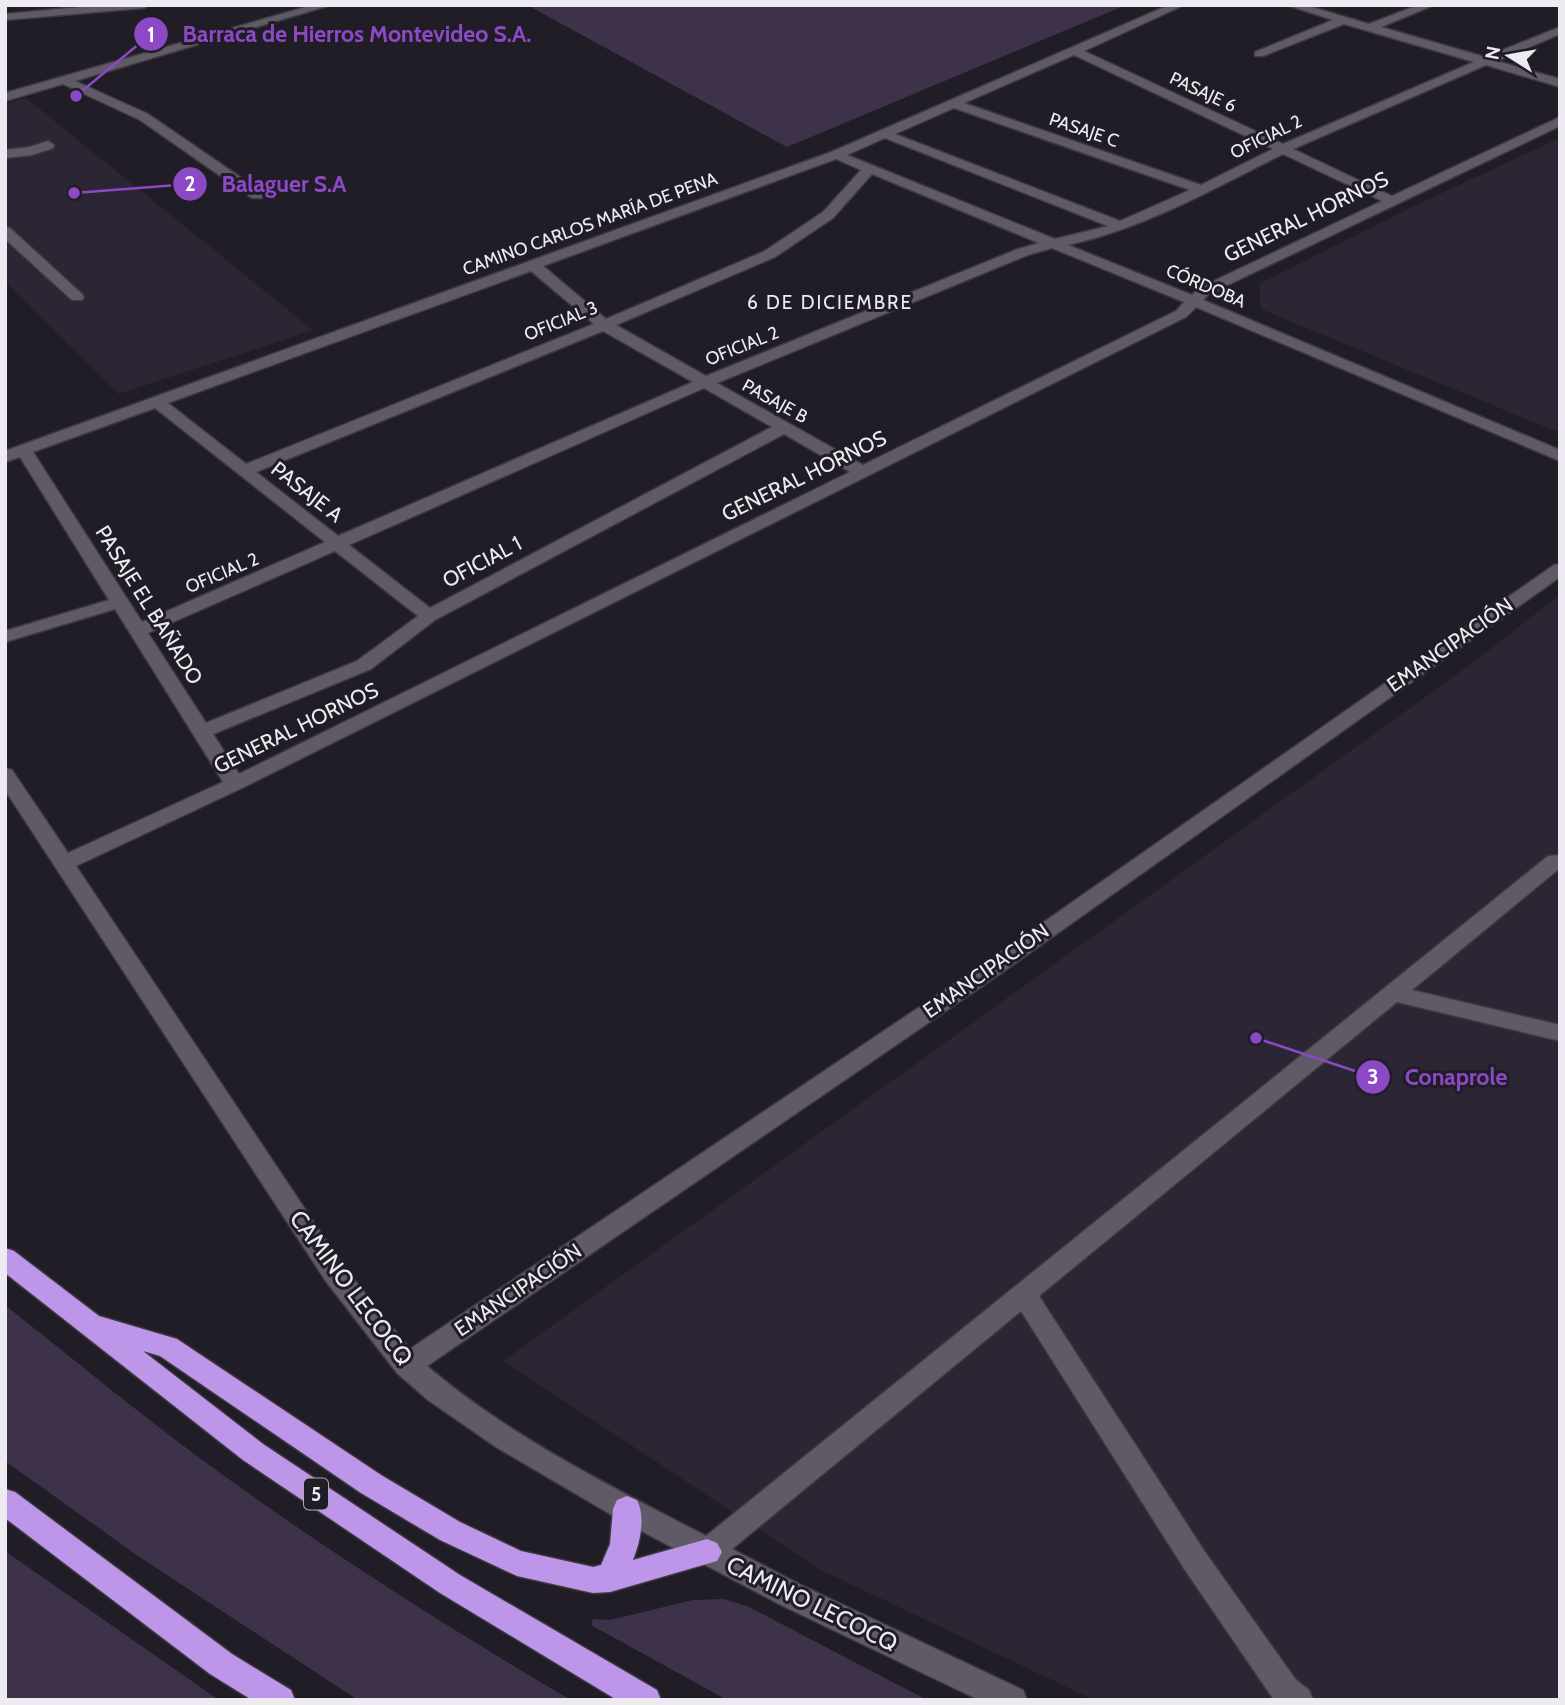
<svg xmlns="http://www.w3.org/2000/svg" width="1565" height="1705" font-family="Cabin,sans-serif">
  <style>
    .built { fill: #2c2534 }
    .green { fill: #3d324a }
    .lines { fill: none; stroke-linecap: round; stroke-linejoin: round }
    .minor-casing { stroke: #3d3941; stroke-width: 3 }
    .highway-casing { stroke: #3d3941; stroke-width: 3 }
    .minor { fill: #5f5a65; fill-rule: evenodd }
    .highway { fill: #bd96e9; fill-rule: evenodd }
    .labels { text-anchor: middle; stroke-width: 6; stroke-linejoin: round; paint-order: stroke }
    .far-street-label { font-size: 18px; fill: #edebf1; stroke: #211d26 }
    .far-neighbourhood-label { font-size: 19px; letter-spacing: 2px; fill: #edebf1; stroke: #211d26 }
    .shield { fill: #211d26; stroke: #b0adb4; stroke-width: 2 }
    .shield-label { font-size: 19px; font-weight: bold; fill: #edebf1 }
    .street-label { font-size: 21px; fill: #edebf1; stroke: #211d26 }
    .near-street-label { font-size: 24px; fill: #edebf1; stroke: #211d26 }
    .leader { fill: none; stroke: #8c49c6; stroke-width: 2.5 }
    .callout-dot { fill: #8c49c6; stroke: #211d26; stroke-width: 2.5 }
    .mark-label { font-size: 21px; text-anchor: middle; font-weight: bold; fill: #fff }
    .callout-label { font-size: 23px; text-anchor: middle; font-weight: bold; fill: #8c49c6; stroke: #211d26; stroke-width: 6; stroke-linejoin: round; paint-order: stroke }
  </style>
  <rect width="100%" height="100%" fill="#211d26"/>
  <path class="built" d="M26,98L313,330L119,394L5,281V104Z
    M1560,138V433L1261,309L1259,284L1412,207Z
    M1560,595V1700H1094L821,1570L503,1361L1467,667Z"/>
  <path class="green" d="M527,5H1126L787,147Z
    M5,1305C77,1362 148,1421 223,1475C335,1556 452,1630 571,1700H358L138,1556L5,1461Z
    M5,1551L206,1691L219,1700H5Z
    M724,1599L749,1607L927,1700H727L591,1625L593,1619L610,1620L693,1600Z"/>
  <g class="lines">
    <g class="minor-casing">
      <path id="minor" d="M102,5H149L144,8L5,20V14Z
        M313,5H331L75,81L148,114L262,192V198H252L140,120L63,84L5,101V93Z
        M1169,5H1184L1084,51L1283,144L1474,62L1344,24L1263,56H1255V52L1333,20L1287,5H1305L1369,24L1418,5H1434L1381,27L1485,57L1560,27V34L1497,61L1560,79V87L1486,65L1293,149L1392,196L1560,117V126L1209,294L1203,300L1560,450V461L1196,307L1186,317L242,788L76,866L343,1266L410,1349L994,957L1554,565L1560,564V577L1010,967L427,1366C509,1436 610,1486 706,1536L1548,856L1560,855V868L1412,990L1560,1025V1041L1397,1002L1039,1296L1205,1552L1296,1680L1309,1690L1313,1700H1274L1185,1570L1021,1311L732,1549L801,1585L1023,1690L1027,1700H979L781,1605L617,1518L496,1447L428,1400L397,1373L325,1280L5,790V768L12,770L68,853L223,782L115,609L5,642V631L109,600L20,457L5,462V451L831,152ZM1074,55L1273,149L1201,185L964,103ZM954,108L1190,190L1120,221L895,134ZM885,138L1108,226L1055,239L847,155ZM1283,154L1382,201L1199,288L1192,295L1068,245C1145,228 1213,189 1283,154ZM836,159L861,170L823,212L765,251L606,319L543,266ZM872,174L1039,243L1018,249L706,376L616,325L775,257L833,218ZM1052,248L1184,302L1176,311L863,465L717,383L1028,255ZM531,271L594,324L246,464L168,403ZM603,331L693,382L338,536L256,472ZM704,388L772,427L430,608L349,545ZM155,408L325,542L142,622L33,452ZM784,434L850,472L239,774L213,734L371,669L435,620ZM335,551L418,616L357,661L206,723L148,633Z
        M48,141L54,145L53,148L32,155L5,158V150L30,147Z
        M5,227L10,228L82,294L84,297L82,300H72L5,239Z"/>
    </g>
    <g class="highway-casing">
      <path id="highway" d="M5,1248L14,1251L99,1316L177,1339L381,1475L460,1522L521,1551L593,1567L601,1565L610,1544L613,1509L617,1500L627,1496L637,1500C646,1518 640,1542 633,1560L707,1539L717,1543L722,1552L717,1561L610,1592L593,1593L517,1576L440,1540L361,1493L160,1356L143,1351L263,1444L460,1575L657,1690L661,1700H617L440,1593L243,1460L5,1273Z
        M5,1489L15,1492L232,1654L291,1690L295,1700H252L210,1674L5,1518Z"/>
    </g>
    <use href="#minor" class="minor"/>
    <use href="#highway" class="highway"/>
  </g>
  <g class="labels">
    <g class="far-street-label">
      <text transform="translate(1203 92) rotate(25)" y="6">PASAJE 6</text>
      <text transform="translate(1084 130) rotate(19)" y="6">PASAJE C</text>
      <text transform="translate(1266 137) rotate(-26)" y="6">OFICIAL 2</text>
      <text transform="translate(590 224) rotate(-20)" y="6">CAMINO CARLOS MARÍA DE PENA</text>
      <text transform="translate(1206 286) rotate(23)" y="6">CÓRDOBA</text>
      <text transform="translate(561 321) rotate(-22)" y="6">OFICIAL 3</text>
      <text transform="translate(742 346) rotate(-22)" y="6">OFICIAL 2</text>
      <text transform="translate(775 401) rotate(29)" y="6">PASAJE B</text>
      <text transform="translate(222 573) rotate(-23)" y="6">OFICIAL 2</text>
    </g>
    <g class="far-neighbourhood-label">
      <text x="830" y="309">6 DE DICIEMBRE</text>
    </g>
    <rect class="shield" x="304" y="1478.5" width="24" height="31" rx="5"/>
    <g class="shield-label">
      <text x="316" y="1501">5</text>
    </g>
    <g class="street-label">
      <text transform="translate(1306 217) rotate(-26)" y="7">GENERAL HORNOS</text>
      <text transform="translate(804 476) rotate(-26)" y="7">GENERAL HORNOS</text>
      <text transform="translate(307 492) rotate(38)" y="7">PASAJE A</text>
      <text transform="translate(482 562) rotate(-28)" y="7">OFICIAL 1</text>
      <text transform="translate(149 605) rotate(58)" y="7">PASAJE EL BAÑADO</text>
      <text transform="translate(1450 645) rotate(-35)" y="7">EMANCIPACIÓN</text>
      <text transform="translate(296 728) rotate(-26)" y="7">GENERAL HORNOS</text>
      <text transform="translate(986 971) rotate(-35)" y="7">EMANCIPACIÓN</text>
      <text transform="translate(518 1290) rotate(-34)" y="7">EMANCIPACIÓN</text>
    </g>
    <g class="near-street-label">
      <text transform="translate(351 1288) rotate(53)" y="8">CAMINO LECOCQ</text>
      <text transform="translate(812 1604) rotate(26)" y="8">CAMINO LECOCQ</text>
    </g>
  </g>
  <path class="leader" d="M76 96L151 34M74 193L190 184M1256 1038L1373 1077"/>
  <g class="callout-dot">
    <circle cx="76" cy="96" r="7"/>
    <circle cx="74" cy="193" r="7"/>
    <circle cx="1256" cy="1038" r="7"/>
    <circle cx="151" cy="34" r="18"/>
    <circle cx="190" cy="184" r="18"/>
    <circle cx="1373" cy="1077" r="18"/>
  </g>
  <g class="mark-label">
    <text x="151" y="42">1</text>
    <text x="190" y="191">2</text>
    <text x="1373" y="1084">3</text>
  </g>
  <g class="callout-label">
    <text x="357" y="42">Barraca de Hierros Montevideo S.A.</text>
    <text x="284" y="192">Balaguer S.A</text>
    <text x="1456" y="1085">Conaprole</text>
  </g>
  <rect width="1565" height="1705" fill="none" stroke="#edebf1" stroke-width="14"/>
  <g transform="translate(1509 56) rotate(281)" stroke="#211d26" stroke-width="5" paint-order="stroke">
  <path d="M0-5L12 26L0 18L-12 26Z" fill="#edebf1"/>
  <text y="-10" font-size="19" font-weight="bold" text-anchor="middle" fill="#edebf1">N</text>
  </g>
</svg>
